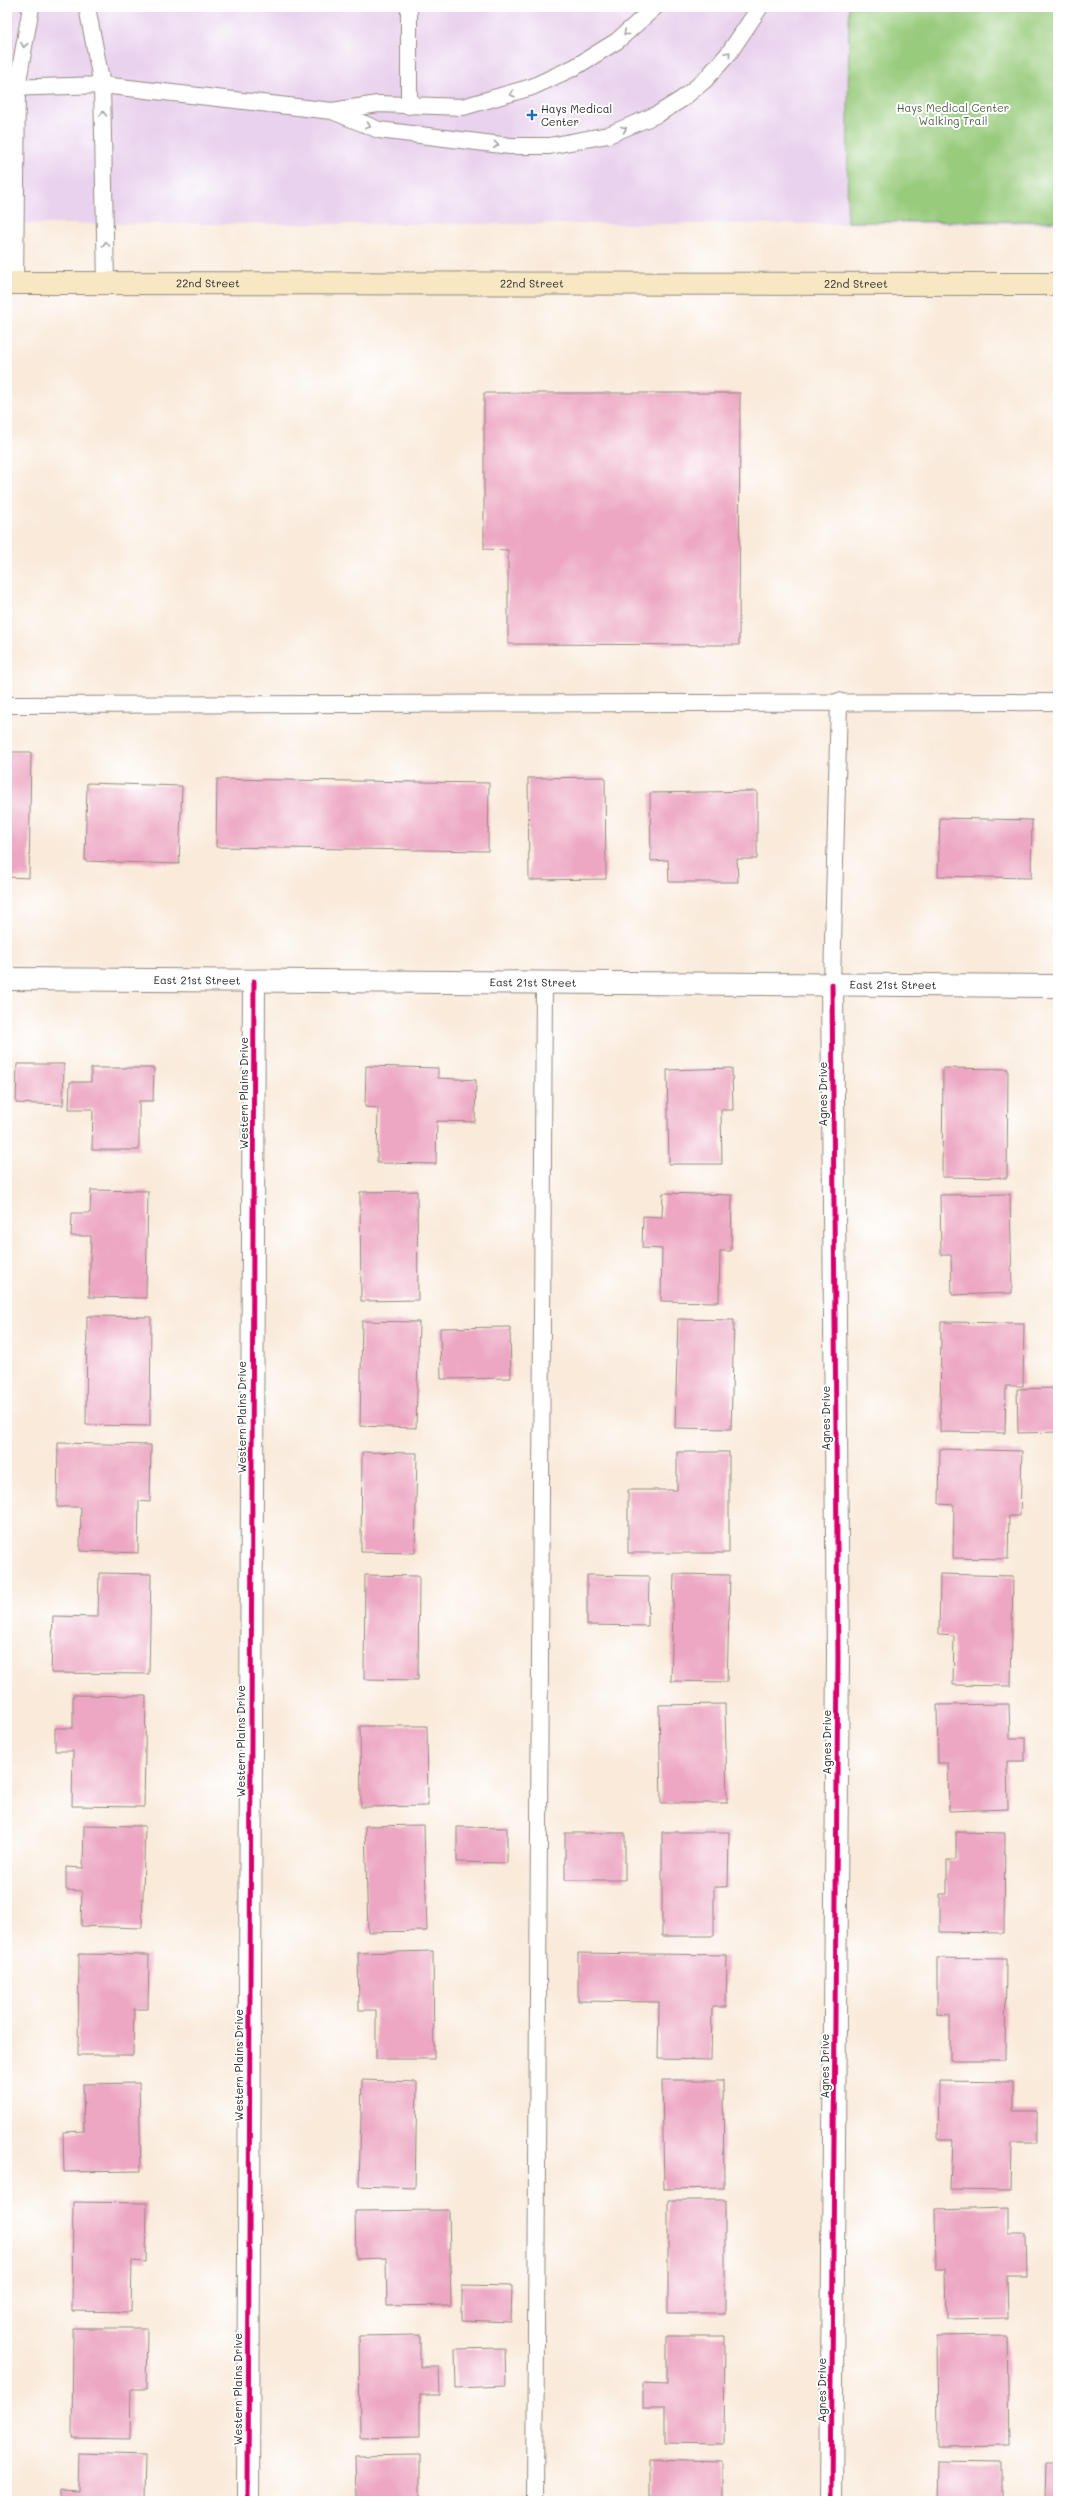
<svg xmlns="http://www.w3.org/2000/svg" width="1065" height="2508" font-family="Mali,sans-serif">
  <style>
    .built { fill: #e9d2ed }
    .green { fill: #98cb7b; stroke: #627b53 }
    .building { fill: #eda7c3 }
    .lines { fill: none; stroke-linecap: round; stroke-linejoin: round }
    .lane-casing { stroke: #928a82; stroke-width: 18 }
    .street-casing { stroke: #928a82; stroke-width: 24 }
    .secondary-casing { stroke: #928a82; stroke-width: 24 }
    .lane { stroke: #fff; stroke-width: 16 }
    .street { stroke: #fff; stroke-width: 22 }
    .secondary { stroke: #f7e8c3; stroke-width: 22 }
    .cycleway-casing { stroke: #fff; stroke-width: 8 }
    .cycleway { stroke: #d6006c; stroke-width: 5 }
    .oneway { stroke: #a0a0a0 }
    .poi-dot { fill: #1f6fb2; stroke: #fff; stroke-width: 1.5 }
    .labels { text-anchor: middle; stroke-width: 4; stroke-linejoin: round; paint-order: stroke }
    .park-label { font-size: 11px; fill: #516347; stroke: #fff }
    .poi-label { font-size: 11px; fill: #2b2b2b; stroke: #fff; text-anchor: start }
    .street-label { font-size: 11px; fill: #2b2b2b; stroke: #fff }
  </style>
  <rect width="100%" height="100%" fill="#fff"/>
  <filter id="ink" filterUnits="userSpaceOnUse"><feTurbulence type="fractalNoise" baseFrequency=".025" numOctaves="2"/><feDisplacementMap in="SourceGraphic" scale="8" xChannelSelector="R" yChannelSelector="G"/><feConvolveMatrix kernelMatrix="1 2 1 2 8 2 1 2 1" color-interpolation-filters="sRGB"/></filter>
  <filter id="wash" filterUnits="userSpaceOnUse"><feTurbulence type="fractalNoise" baseFrequency=".012" numOctaves="4" result="noise"/><feDisplacementMap in="SourceGraphic" scale="16" xChannelSelector="R" yChannelSelector="G"/><feGaussianBlur stdDeviation="0.9" result="paint"/><feColorMatrix in="noise" values="0 0 0 0 0 0 0 0 0 0 0 0 0 0 0 0 0 1.4 0 .05"/><feComposite in="paint" operator="in"/></filter>
  <g filter="url(#wash)">
    <rect width="100%" height="100%" fill="#f9eada"/>
    <path class="built" d="M7,7H1058V224H7Z"/>
    <path class="green" d="M849,7H1058V221L847,222Z"/>
    <g id="blocks">
      <path class="building" d="M484,393H740L739,645L508,644V550L484,549Z
        M7,752H31L29,878L7,877Z
        M605,777L606,879L529,880L528,778Z
        M217,779L489,783L488,851L216,847Z
        M87,783L182,786L179,864L85,861Z
        M757,791V859H737L738,882H669L668,860L651,861L650,793Z
        M940,818L1032,820L1031,878L938,876Z
        M17,1064H64L63,1105L16,1103Z
        M366,1066L438,1068V1078L476,1080L475,1122L437,1121L436,1164L377,1163L378,1108L365,1107Z
        M91,1068H154L153,1101H139V1150H92L93,1109H69L70,1082H91Z
        M732,1068L733,1110H721L722,1164H669L667,1070Z
        M943,1068L1008,1069L1007,1178L942,1177Z
        M91,1190L148,1191L146,1298L89,1297L91,1236H71L72,1213H90Z
        M417,1191L418,1300L361,1301L360,1192Z
        M663,1193L732,1195L731,1251H720L719,1302L661,1301L662,1249L642,1248L643,1216L662,1217Z
        M1010,1194L1012,1293L952,1295L951,1255H941L940,1195Z
        M87,1316L151,1317L150,1426L86,1425Z
        M678,1319L734,1320L731,1429L675,1428Z
        M362,1321L419,1322L416,1428L360,1426Z
        M941,1322L1024,1323L1023,1386H1006L1005,1433L940,1432Z
        M510,1327L511,1378L441,1379L440,1328Z
        M1058,1388V1432L1018,1433L1017,1389Z
        M58,1443L151,1445L150,1502L139,1501L138,1553L80,1551L81,1507H57Z
        M940,1449L1022,1451L1020,1516H1009L1008,1559L953,1558L954,1505L939,1504Z
        M362,1452L417,1453L415,1553L361,1552Z
        M677,1452H729V1553H628V1490H677Z
        M99,1573L151,1574L149,1674L51,1673L53,1616L98,1617Z
        M674,1574L730,1575L727,1682L671,1681Z
        M940,1574L1013,1576L1011,1686L953,1685L954,1636L939,1635Z
        M365,1575L419,1576L418,1680L364,1679Z
        M587,1575L649,1576L648,1626L587,1625Z
        M73,1695L146,1696L144,1807L72,1806L73,1751H55V1728H73Z
        M725,1704L727,1803H661L659,1705Z
        M1009,1704L1010,1738H1025V1761H1007L1008,1809L949,1811L948,1763H938L937,1705Z
        M360,1726H427L428,1806L361,1807Z
        M84,1825L145,1826L142,1928L81,1926L82,1891L66,1890V1867L83,1868Z
        M424,1825L427,1931L368,1932L365,1826Z
        M457,1827L507,1828V1863L457,1862Z
        M662,1832H729L728,1887H714V1936H662Z
        M956,1832L1005,1833L1004,1933L940,1932V1894H947V1860H956Z
        M565,1833H625V1880H565Z
        M433,1951L434,2059H376V2010H359L358,1953Z
        M578,1953L727,1955L726,2007H712L711,2060L658,2059L659,2002L578,2001Z
        M79,1954L149,1955L148,2009H134L133,2055H78Z
        M937,1958L1006,1959L1005,2060H950V2015L937,2014Z
        M362,2080L417,2082L415,2188L359,2186Z
        M662,2080H723L724,2188L664,2189Z
        M939,2081L1013,2082V2111H1037V2143H1012L1011,2191L950,2190L952,2140H938Z
        M139,2083L141,2171L64,2172L63,2132L84,2131L83,2084Z
        M668,2200H725V2313H668Z
        M73,2202L147,2203L146,2262L132,2261L131,2312L72,2311Z
        M1008,2207V2234H1026L1027,2276H1007L1008,2318L947,2319L946,2269H936L935,2209Z
        M449,2210L451,2305L387,2306L386,2258L356,2259L355,2211Z
        M462,2285L512,2286L511,2322L462,2320Z
        M73,2328H147L146,2389H131L130,2439L72,2438Z
        M420,2335V2367H439L440,2395H420V2437L360,2438L359,2336Z
        M1007,2335L1009,2445L938,2446L937,2336Z
        M667,2336H725L724,2444L665,2443V2409H643V2383L667,2384Z
        M505,2348L506,2386L456,2388L455,2349Z
        M79,2453L145,2455L144,2501H60V2490L78,2491Z
        M420,2455V2501H356L355,2456Z
        M650,2459L723,2461V2501H650Z
        M937,2461L1002,2462V2501H936Z
        M1046,2463H1058V2501H1045Z"/>
    </g>
  </g>
  <g filter="url(#ink)">
    <use href="#blocks" fill-opacity="0" stroke="#928a82" stroke-width="1"/>
    <g class="lines">
      <g class="lane-casing">
        <path id="lane" d="M87,7L102,85L106,283
          M409,7V106
          M7,88L102,85L332,111L378,104L463,107L532,87L575,67L617,41L655,7
          M332,111L379,130L510,146H549L608,135L658,114L682,99L705,80L729,53L760,7
          M15,283L17,87L31,7
          M7,705L1058,702
          M832,984L839,701
          M535,2501L544,982"/>
      </g>
      <g class="street-casing">
        <g id="street">
          <path id="s1" d="M7,979L1058,986"/>
          <path d="M248,2501L254,981"/>
          <path d="M831,2501L838,1655L832,984"/>
        </g>
      </g>
      <g class="secondary-casing">
        <g id="secondary">
          <path id="s2" d="M7,283L1058,284"/>
        </g>
      </g>
      <use href="#lane" class="lane"/>
      <use href="#street" class="street"/>
      <use href="#secondary" class="secondary"/>
      <g class="cycleway-casing">
        <path id="cycleway" d="M248,2501L254,981
          M831,2501L838,1655L832,984"/>
      </g>
      <use href="#cycleway" class="cycleway"/>
    </g>
    <defs><path id="oneway-chevron" d="M-2-3.5L2.5 0L-2 3.5" fill="none" stroke-width="1.6" stroke-linecap="round" stroke-linejoin="round"/></defs>
    <g class="oneway">
      <use href="#oneway-chevron" transform="translate(626 33) rotate(141)"/>
      <use href="#oneway-chevron" transform="translate(24 45) rotate(100)"/>
      <use href="#oneway-chevron" transform="translate(728 54) rotate(-50)"/>
      <use href="#oneway-chevron" transform="translate(512 94) rotate(162)"/>
      <use href="#oneway-chevron" transform="translate(103 114) rotate(-91)"/>
      <use href="#oneway-chevron" transform="translate(368 126) rotate(22)"/>
      <use href="#oneway-chevron" transform="translate(624 129) rotate(-22)"/>
      <use href="#oneway-chevron" transform="translate(496 145) rotate(6)"/>
      <use href="#oneway-chevron" transform="translate(106 244) rotate(-91)"/>
    </g>
  </g>
  <path class="poi-dot" d="M530 109h4v4h4v4h-4v4h-4v-4h-4v-4h4z"/>
  <g class="labels">
    <g class="park-label">
      <text x="953" y="112">Hays Medical Center<tspan x="953" dy="13">Walking Trail</tspan></text>
    </g>
    <g class="poi-label">
      <text x="541" y="113">Hays Medical<tspan x="541" dy="13">Center</tspan></text>
    </g>
    <g class="street-label">
      <text dy="4" stroke="none"><textPath href="#s2" startOffset="201">22nd Street</textPath></text>
      <text dy="4" stroke="none"><textPath href="#s2" startOffset="525">22nd Street</textPath></text>
      <text dy="4" stroke="none"><textPath href="#s2" startOffset="849">22nd Street</textPath></text>
      <text dy="4" stroke="none"><textPath href="#s1" startOffset="190">East 21st Street</textPath></text>
      <text dy="4" stroke="none"><textPath href="#s1" startOffset="526">East 21st Street</textPath></text>
      <text dy="4" stroke="none"><textPath href="#s1" startOffset="886">East 21st Street</textPath></text>
      <text transform="translate(244 1093) rotate(-90)" y="4">Western Plains Drive</text>
      <text transform="translate(823 1094) rotate(-90)" y="4">Agnes Drive</text>
      <text transform="translate(242 1417) rotate(-90)" y="4">Western Plains Drive</text>
      <text transform="translate(826 1418) rotate(-90)" y="4">Agnes Drive</text>
      <text transform="translate(241 1741) rotate(-90)" y="4">Western Plains Drive</text>
      <text transform="translate(827 1742) rotate(-90)" y="4">Agnes Drive</text>
      <text transform="translate(239 2065) rotate(-90)" y="4">Western Plains Drive</text>
      <text transform="translate(825 2066) rotate(-90)" y="4">Agnes Drive</text>
      <text transform="translate(238 2389) rotate(-90)" y="4">Western Plains Drive</text>
      <text transform="translate(822 2390) rotate(-90)" y="4">Agnes Drive</text>
    </g>
  </g>
  <rect width="1065" height="2508" fill="none" stroke="#fff" stroke-width="24"/>
</svg>
